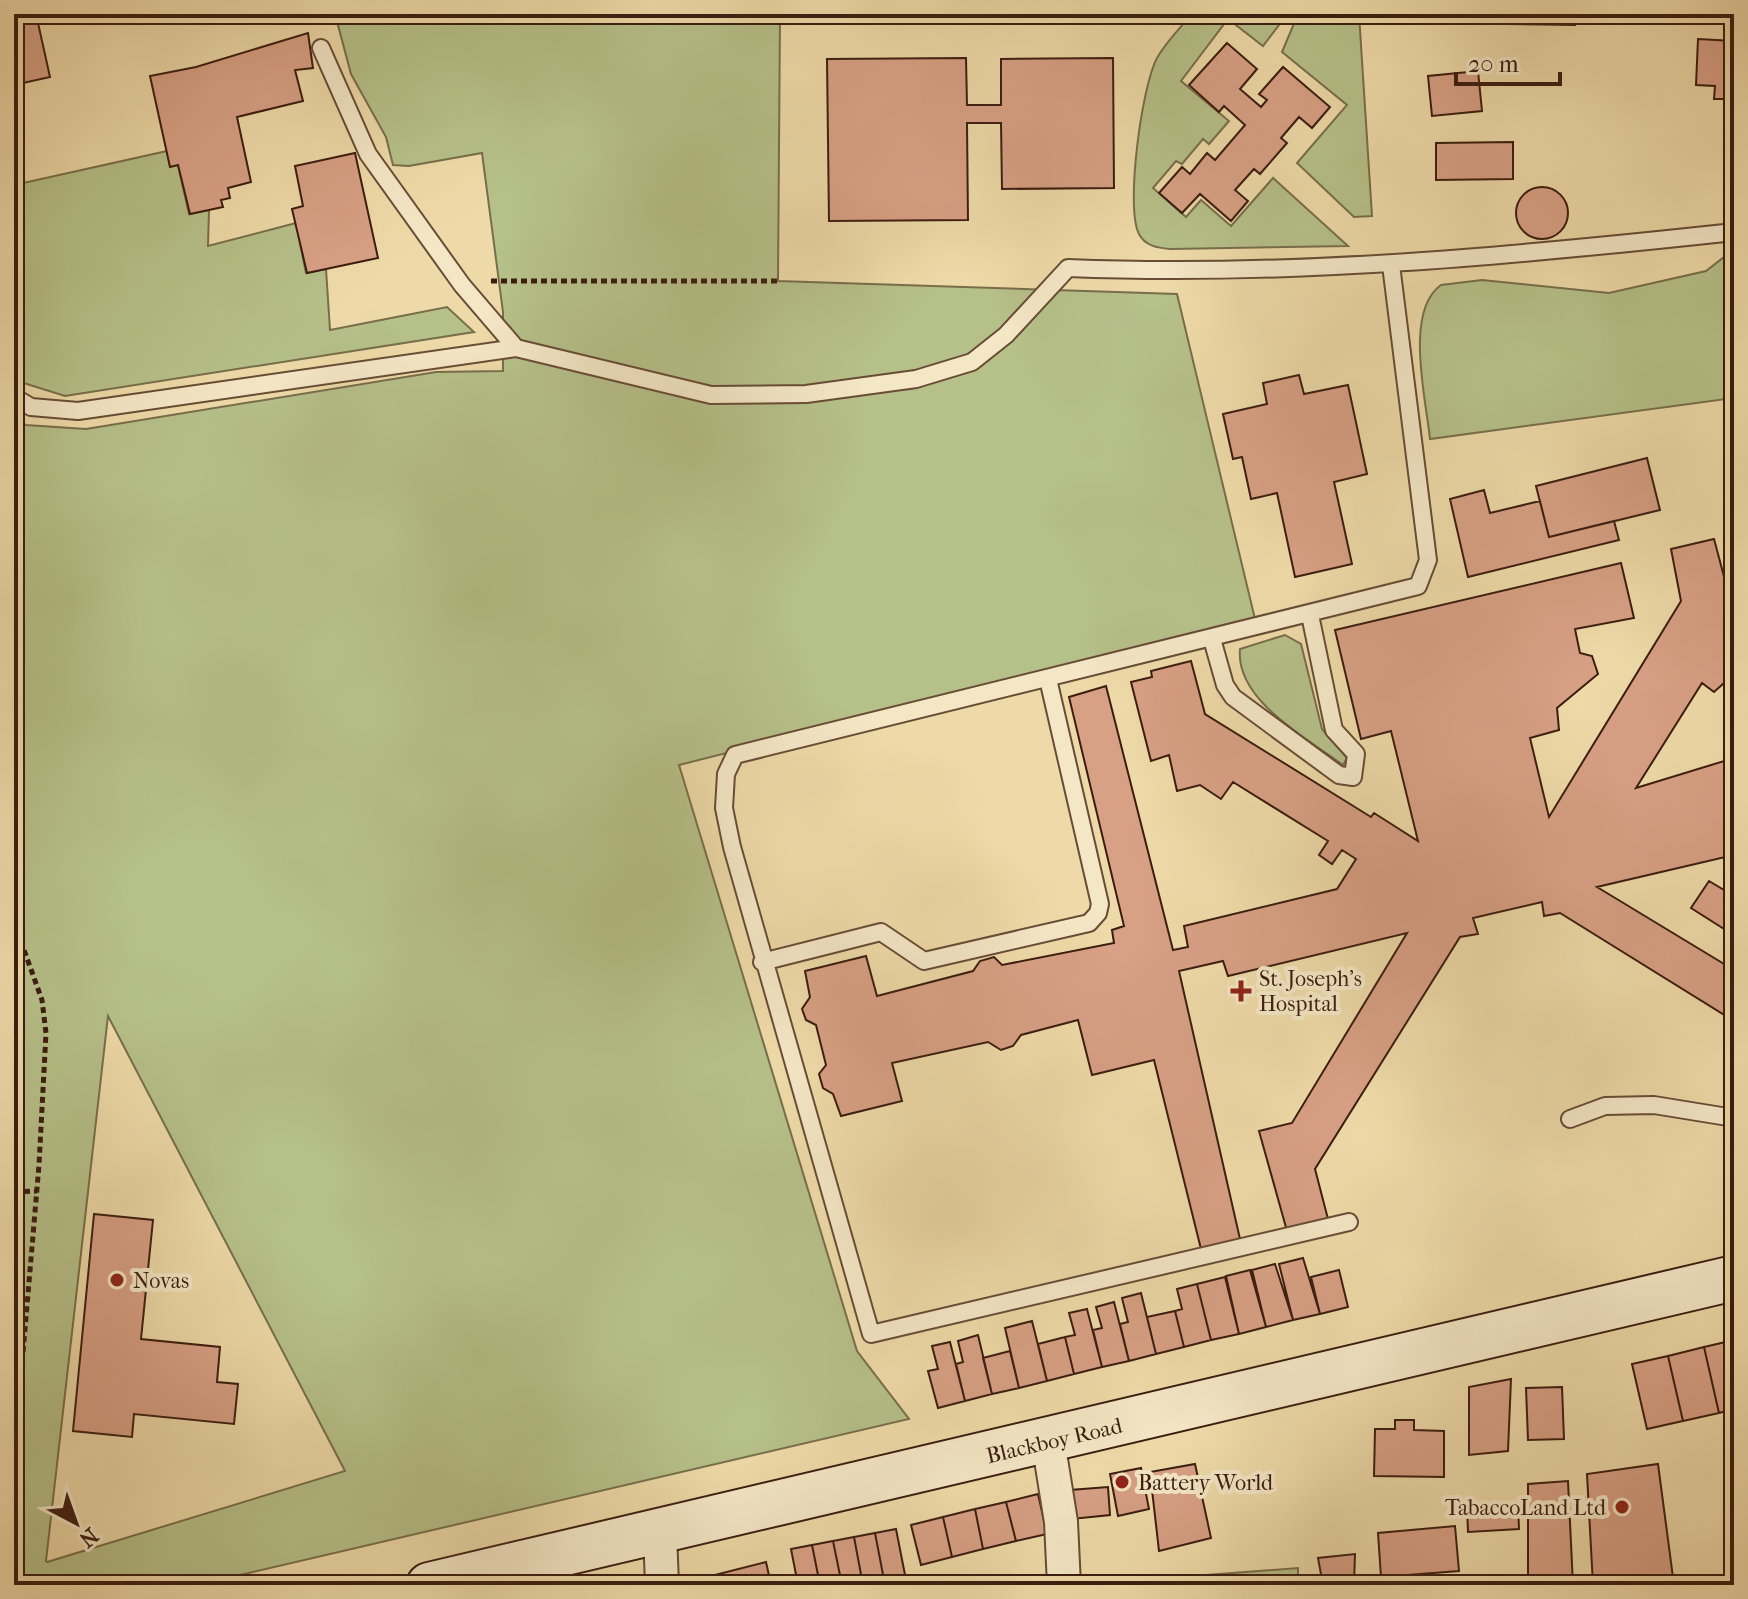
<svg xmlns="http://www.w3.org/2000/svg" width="1748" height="1599" font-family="'IM FELL French Canon',serif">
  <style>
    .green { fill: #b6c089; stroke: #786e4c; stroke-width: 2; fill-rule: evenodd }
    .building { fill: #d8a085; stroke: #3b1d10; stroke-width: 2 }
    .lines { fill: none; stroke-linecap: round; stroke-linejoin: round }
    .lane-casing { stroke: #684c36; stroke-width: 20 }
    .street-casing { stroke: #684c36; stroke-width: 36 }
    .secondary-casing { stroke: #3b1d10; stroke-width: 48 }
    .path { stroke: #3b1d10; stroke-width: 5; stroke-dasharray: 6 4; stroke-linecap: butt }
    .lane { stroke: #f4e7c6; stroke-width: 16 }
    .street { stroke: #f4e7c6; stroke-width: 32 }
    .secondary { stroke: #f4e7c6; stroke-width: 44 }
    .poi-dot { fill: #8f2418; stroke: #f4e7c6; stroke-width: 3 }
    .labels { text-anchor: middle; stroke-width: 8; stroke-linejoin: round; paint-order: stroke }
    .poi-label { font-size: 22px; fill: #3b1d10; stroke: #f4e7c6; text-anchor: start }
    .street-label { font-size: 22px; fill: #3b1d10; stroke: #f4e7c6 }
  </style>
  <rect width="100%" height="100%" fill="#eedaa8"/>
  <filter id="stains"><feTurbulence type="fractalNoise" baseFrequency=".0025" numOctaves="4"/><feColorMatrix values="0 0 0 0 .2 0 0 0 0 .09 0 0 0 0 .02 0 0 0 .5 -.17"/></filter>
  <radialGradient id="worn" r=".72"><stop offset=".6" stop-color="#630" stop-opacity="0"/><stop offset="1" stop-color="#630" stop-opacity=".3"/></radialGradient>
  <path class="green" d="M335,14H780L778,281L1177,294L1255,619L679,765L857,1351L909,1419L197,1585H14V419L26,425L86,429L436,372L503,371V312L482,153L409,166L393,165L386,137L351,74ZM108,1016L345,1471L47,1562L46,1561Z
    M1192,14H1276L1282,21L1263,46L1228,19L1181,81L1229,121L1209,144L1203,139L1182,164L1176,161L1153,188L1186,217L1201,200L1231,226L1273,178L1348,246L1170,249C1158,248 1145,246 1139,234C1125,208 1142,85 1157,58C1166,42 1180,28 1192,14Z
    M1298,14H1359L1372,216L1354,217L1297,163L1347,105L1282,52Z
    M167,151L170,166L178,165L189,214L209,210L208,246L296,223L306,273L326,269L330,330L447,307L474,332L65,396L14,380V185Z
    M1734,256V398L1430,439C1426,399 1404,311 1441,285L1482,280L1609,293L1706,271L1724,257Z
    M1285,635L1301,644L1322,729L1347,758L1343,765C1308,739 1235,700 1240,649Z
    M1298,1568V1585H1193V1576Z"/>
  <path class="building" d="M14,14H36L50,77L14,85Z
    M1507,14H1575V25L1507,24Z
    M308,33L313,68L295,70L303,101L237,117L251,182L228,188L230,198L221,200L223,207L190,214L178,165L170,167L150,76L196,67Z
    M1698,39L1734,41V99H1714L1715,86L1696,85Z
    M1227,43L1257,69L1240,89L1261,107L1267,100L1259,94L1283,67L1330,107L1312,128L1299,117L1281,138L1287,143L1260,174L1254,169L1235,190L1248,201L1231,221L1200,194L1182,213L1159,193L1182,167L1190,174L1207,153L1215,160L1245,125L1224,106L1219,112L1189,85Z
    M966,58L967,105H1001V59L1113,58L1114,188L1002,189L1001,123H967L968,220L829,221L827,59Z
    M1478,71L1482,111L1432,116L1428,76Z
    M1513,142V179L1436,180V143Z
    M355,153L378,258L307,273L292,209L303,206L295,166Z
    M1516 213a26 26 0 1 1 52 0a26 26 0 1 1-52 0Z
    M1299,375L1304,394L1348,385L1367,474L1334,482L1352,564L1295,577L1277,493L1251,499L1242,457L1233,459L1223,414L1267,404L1263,383Z
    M1647,458L1660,510L1549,537L1536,486Z
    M1484,490L1490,513L1540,501L1549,537L1614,521L1619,540L1468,577L1450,499Z
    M1714,539L1734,614V674L1714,692L1702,683L1636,788L1734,758V855L1597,887L1734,970V1021L1560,913L1544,916L1542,902L1473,918L1478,934L1460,937L1315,1169L1328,1219L1287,1231L1259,1131L1292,1123L1407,933L1228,976L1223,961L1179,971L1240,1239L1201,1249L1154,1060L1092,1075L1078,1020L1021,1035L1013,1046L1001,1050L988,1042L892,1063L902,1101L841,1116L833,1094L823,1088L819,1074L826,1065L816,1025L806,1020L802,1009L810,997L805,971L866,956L877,996L973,971L980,961L994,957L1002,965L1114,943L1112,930L1124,926L1069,697L1106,686L1173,950L1188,947L1184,926L1337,889L1356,859L1342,850L1332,864L1319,855L1328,841L1233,782L1221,799L1200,785L1177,791L1169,755L1151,761L1131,682L1152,677L1151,671L1191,661L1205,714L1371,817L1374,813L1418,841L1391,731L1361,739L1335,630L1621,563L1634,618L1575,629L1580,653L1592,656L1598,674L1557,708L1559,730L1530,738L1549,817L1681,601L1671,549Z
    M1709,881L1734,896L1732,934L1691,908Z
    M94,1214L153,1220L141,1339L220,1347L217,1382L238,1384L234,1424L134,1414L132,1437L73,1431Z
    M1303,1258L1320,1314L1293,1320L1279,1264Z
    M1275,1264L1293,1320L1266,1327L1252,1270Z
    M1250,1270L1266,1327L1239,1334L1226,1276Z
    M1339,1270L1348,1307L1320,1314L1311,1277Z
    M1225,1277L1239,1334L1211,1340L1197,1284Z
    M1197,1284L1211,1340L1184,1347L1175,1311L1182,1309L1177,1289Z
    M1141,1293L1156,1354L1129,1361L1120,1324L1128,1322L1122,1298Z
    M1114,1302L1129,1361L1102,1367L1093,1330L1102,1328L1096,1307Z
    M1087,1309L1102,1367L1074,1374L1065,1337L1075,1335L1069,1313Z
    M1175,1311L1184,1347L1156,1354L1147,1317Z
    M1032,1321L1047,1381L1019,1388L1005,1328Z
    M978,1335L992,1394L965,1401L956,1364L963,1362L958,1341Z
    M1065,1337L1074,1374L1047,1381L1038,1344Z
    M1734,1340V1409L1719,1413L1704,1347Z
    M950,1342L965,1401L938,1408L928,1371L938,1369L932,1346Z
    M1704,1347L1719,1413L1683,1421L1668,1356Z
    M1010,1351L1019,1388L992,1394L983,1358Z
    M1668,1356L1683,1421L1647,1429L1632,1364Z
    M1511,1379L1508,1451L1469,1455V1387Z
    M1562,1387L1564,1439L1528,1440L1526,1388Z
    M1395,1420H1414V1430L1444,1431V1477L1374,1476L1375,1429H1395Z
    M1195,1464L1211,1538L1159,1551L1150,1472Z
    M1658,1464L1674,1585H1593L1587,1474Z
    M1141,1468L1149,1509L1118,1516L1110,1474Z
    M1568,1481L1573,1585H1528V1484Z
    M1108,1487L1110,1515L1072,1519L1070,1490Z
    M1038,1494L1047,1534L1016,1541L1006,1502Z
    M1006,1502L1016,1541L983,1549L975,1509Z
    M1518,1504L1519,1529L1468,1532L1467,1506Z
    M975,1509L983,1549L952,1557L943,1517Z
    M943,1517L952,1557L921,1565L911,1525Z
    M1455,1526L1459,1571L1381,1577L1378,1533Z
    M896,1529L907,1585H885L875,1533Z
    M875,1533L885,1585H863L854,1537Z
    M854,1537L863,1585H842L833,1541Z
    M833,1541L842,1585H820L812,1545Z
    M812,1545L820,1585H798L791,1549Z
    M1355,1554L1354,1583L1323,1585L1318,1558Z
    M766,1562L770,1580L786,1576L788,1585H704L703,1578Z
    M1009,1575L1010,1585H949Z"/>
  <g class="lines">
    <g class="lane-casing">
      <path id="lane" d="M321,48L368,154L462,285L516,348
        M14,397L31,407L78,411L516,348L711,395L806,394L916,379L972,362L1006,335L1068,268C1292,277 1512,256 1734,232
        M1212,639L1225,685L1233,697L1339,775L1353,777L1356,754L1334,730L1310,615
        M762,962L881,932L924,961L1089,923L1098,913L1100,904L1048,679
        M1570,1119L1605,1106L1654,1105L1734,1118
        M1349,1222L871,1334L732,847L724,808L726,774L735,755L1418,586L1428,560L1391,265"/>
    </g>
    <g class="street-casing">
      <path id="street" d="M1048,1441L1061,1522L1064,1585
        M660,1533L662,1585"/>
    </g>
    <g class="secondary-casing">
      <path id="secondary" d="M429,1585L1734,1278"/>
    </g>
    <path class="path" d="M491,281H778
      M14,922L42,1000L46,1033L39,1165L14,1458
      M14,1192L37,1191"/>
    <use href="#lane" class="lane"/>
    <use href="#street" class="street"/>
    <use href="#secondary" class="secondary"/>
  </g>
  <g class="poi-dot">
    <path d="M1237 979h8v8h8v8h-8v8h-8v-8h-8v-8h8z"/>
    <circle cx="117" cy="1280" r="8"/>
    <circle cx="1122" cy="1482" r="8"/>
    <circle cx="1622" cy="1507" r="8"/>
  </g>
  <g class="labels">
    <g class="poi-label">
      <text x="1259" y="986">St. Joseph's<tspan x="1259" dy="25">Hospital</tspan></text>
      <text x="133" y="1288">Novas</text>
      <text x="1138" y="1490">Battery World</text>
      <text x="1606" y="1515" text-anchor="end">TabaccoLand Ltd</text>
    </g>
    <g class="street-label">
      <text transform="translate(1054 1440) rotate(-13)" y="8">Blackboy Road</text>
    </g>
  </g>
  <rect width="1748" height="1599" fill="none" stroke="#eedaa8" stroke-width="48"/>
  <rect x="16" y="16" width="1716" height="1567" fill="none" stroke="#3b1d10" stroke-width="4"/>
  <rect x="24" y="24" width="1700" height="1551" fill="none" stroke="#3b1d10" stroke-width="2"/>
  <g transform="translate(76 1523) rotate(139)" stroke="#f4e7c6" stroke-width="6" paint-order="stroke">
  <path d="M0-6L14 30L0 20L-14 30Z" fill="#3b1d10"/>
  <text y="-12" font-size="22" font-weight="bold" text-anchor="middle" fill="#3b1d10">N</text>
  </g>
  <path d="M1456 72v12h104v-12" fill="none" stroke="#3b1d10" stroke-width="4"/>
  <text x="1468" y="72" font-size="24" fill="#3b1d10" stroke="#f4e7c6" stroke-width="6" paint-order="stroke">20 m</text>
  <rect width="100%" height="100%" filter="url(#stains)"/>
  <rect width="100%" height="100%" fill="url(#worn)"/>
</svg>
